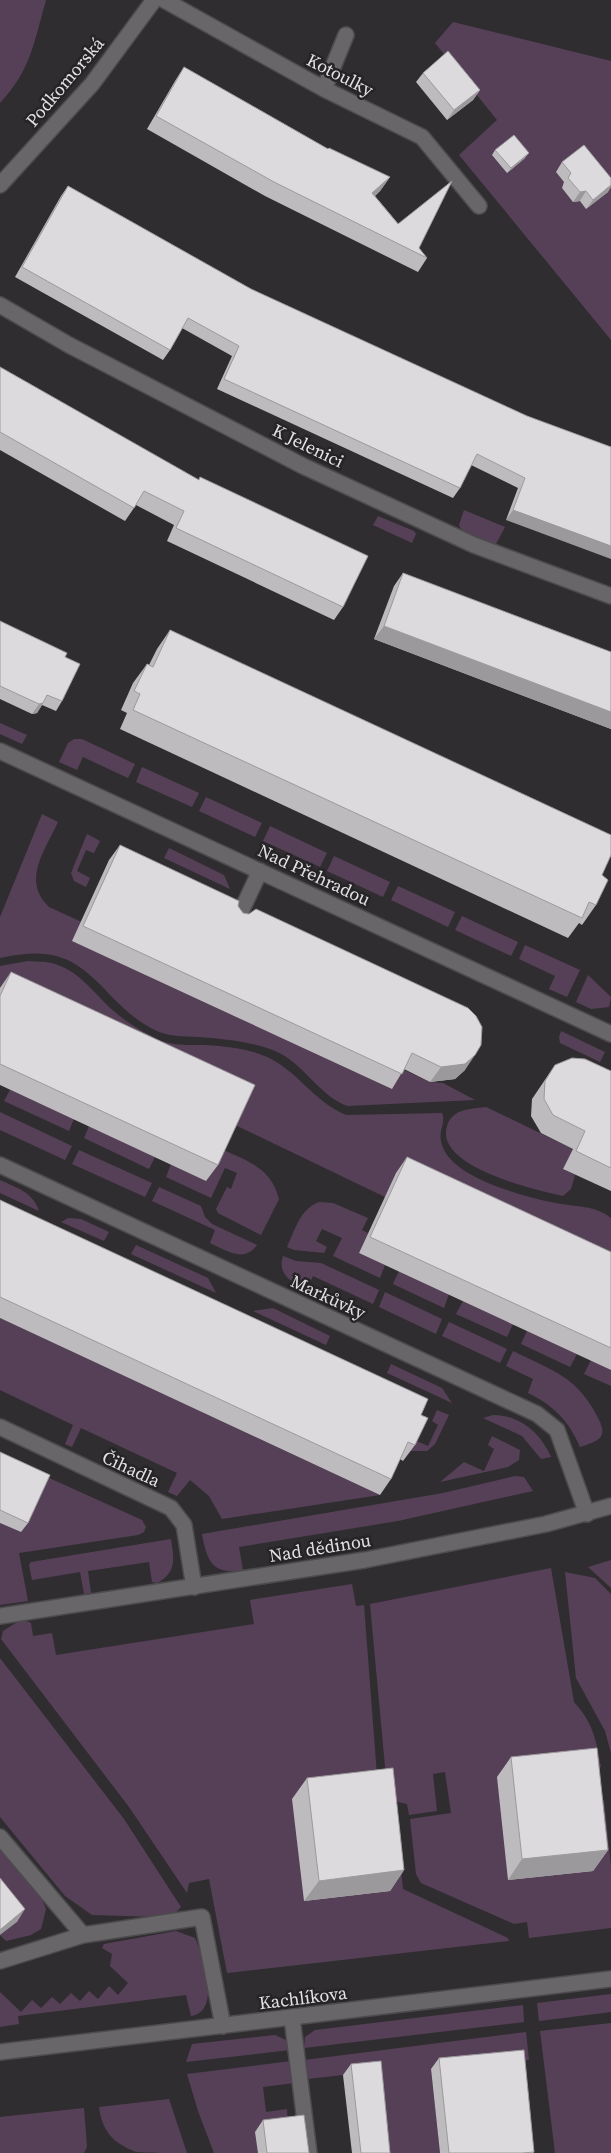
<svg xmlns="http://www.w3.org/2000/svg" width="611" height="2153" font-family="'Source Serif 4',serif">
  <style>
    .green { fill: #564058 }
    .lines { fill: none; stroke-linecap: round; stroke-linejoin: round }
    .minor-casing { stroke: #4d4b4d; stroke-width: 18 }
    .minor { stroke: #686669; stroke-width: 15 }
    .wall { fill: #bebbbe }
    .shaded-wall { fill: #9b999b }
    .building { fill: #dddadd; stroke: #9b999b }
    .labels { text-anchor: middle; stroke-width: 5; stroke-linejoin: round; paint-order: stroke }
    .street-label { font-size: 18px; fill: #e3e1e3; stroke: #262426 }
  </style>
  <rect width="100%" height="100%" fill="#302d30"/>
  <path class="green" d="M0,0H46C34,42 31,70 0,103Z
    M453,22L611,61V340L459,155L497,120L435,43Z
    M464,510L505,527L496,544C485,545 462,535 459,525Z
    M378,516L414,531L416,534L412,543L373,525Z
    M0,723L27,735L22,744L0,734Z
    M74,739H82L135,764L128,778L83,757L77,770L59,762L68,743Z
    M142,767L199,793L192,807L136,782Z
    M206,797L262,823L255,837L199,811Z
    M42,814L58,822C45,851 21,880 49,907L430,1082L443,1083L475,1100L347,1106C317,1094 304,1063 275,1051C256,1043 232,1040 212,1038C194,1036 176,1038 159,1032C142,1025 126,1011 113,998C76,957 55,946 0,958V917Z
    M270,826L327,853L320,867L263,841Z
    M87,834L100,841L94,853L86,850L77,871L90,878L86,887L74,881L71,873Z
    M169,848L224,875L230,889L164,858Z
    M334,856L390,882L383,897L327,871Z
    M398,886L455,912L448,927L391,900Z
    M462,916L518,942L511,956L455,930Z
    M525,945L580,970L567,997L549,989L555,976L519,959Z
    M28,961C35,962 44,961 51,963C81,970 94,995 116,1013C128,1023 141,1031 155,1038C170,1046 187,1045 203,1045C224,1046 247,1048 267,1057C298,1071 314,1102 346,1115L442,1113C447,1125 435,1131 444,1150C459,1180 526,1197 556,1203C575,1207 595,1205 611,1218V1274L385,1197L233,1124L0,988V966Z
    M588,975L611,997L609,1007L591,1009L576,1002Z
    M561,1031L605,1052L600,1062L560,1043L559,1037Z
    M10,1090L74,1119L69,1131L4,1101Z
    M486,1107L573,1149L563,1169L575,1175L571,1189L563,1196C536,1190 434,1167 447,1126C453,1108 471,1109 486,1107Z
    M0,1112L72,1146L65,1160L0,1130Z
    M89,1126L155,1157L149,1169L84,1138Z
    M221,1149C248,1161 271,1168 279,1199L261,1235L218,1213L216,1209L227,1187L231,1189L237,1173L225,1168L211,1198L166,1177L171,1164Z
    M79,1150L152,1183L145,1197L72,1164Z
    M0,1180C17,1188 33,1192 39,1211L0,1193Z
    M159,1187L201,1206L205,1217L212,1224L257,1245C244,1263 227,1251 210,1243L215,1230L152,1201Z
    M319,1202L333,1203L368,1218L362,1230L368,1233L359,1253L385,1265L380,1278L333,1256L342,1238L322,1229L316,1241L327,1247L324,1253L294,1250L287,1247C295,1230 300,1209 319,1202Z
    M68,1218L81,1219L109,1232L104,1241L61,1222Z
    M136,1245L208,1278L216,1293L131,1254Z
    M283,1256L296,1261L321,1263L379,1290L373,1304L313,1276L307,1290C292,1282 277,1275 283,1256Z
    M399,1271L449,1294L444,1308L393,1284Z
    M385,1292L442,1319L436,1334L379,1307Z
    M463,1301L513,1324L507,1337L456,1314Z
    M273,1308L330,1336L326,1345L253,1311Z
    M0,1318L380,1495L222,1519L209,1496L190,1480L177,1496L168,1492L177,1473L81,1428L72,1447L65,1444L73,1425L0,1390Z
    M449,1322L507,1349L500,1363L442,1336Z
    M527,1331L577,1354L570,1367L521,1344Z
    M513,1351C552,1370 577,1377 597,1416C609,1438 600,1440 580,1447C569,1421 553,1405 528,1393L533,1379L506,1366Z
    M591,1360L611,1370V1386L584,1374Z
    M391,1364L442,1388L452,1403L387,1373Z
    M437,1410L449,1415L435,1444L427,1451H408L414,1440L428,1446L438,1425L432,1421Z
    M493,1415C520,1415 541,1433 551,1457L541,1459L522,1436L483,1418Z
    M492,1436L520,1450L519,1460L508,1467L440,1482L464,1462L484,1471L494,1449L488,1445Z
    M515,1476L524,1477L533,1491L398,1521L239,1547L243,1570C213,1575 207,1562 202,1534L443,1493Z
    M47,1477L142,1520L146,1527L144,1532L138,1535L19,1553L28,1601L0,1605V1523L21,1532Z
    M171,1539C174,1559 177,1572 157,1583L152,1582L149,1562L88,1571L91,1593L84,1594L80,1572L32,1580L29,1565L31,1562Z
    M611,1560V1588L588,1567Z
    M551,1568L574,1702C593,1723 596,1739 601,1767L497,1778L586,1801L604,1800L611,1867V1928L529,1938L527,1922L514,1924L421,1883L416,1874L410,1819L451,1813L445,1772L433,1774L437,1811L409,1815L407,1804L394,1801L387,1788L370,1604Z
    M565,1572L595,1578L611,1594V1753L605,1731L576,1678Z
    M352,1584L356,1606L364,1605L378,1789L396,1822L403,1889L508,1938L509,1941L227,1973L209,1879L189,1883L187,1893L129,1807L1,1639L3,1631L22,1619L31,1623L33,1636L52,1633L56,1655L254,1624L250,1600Z
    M0,1658L124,1819L181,1907L176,1912L157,1917L92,1915L65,1896L0,1817Z
    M0,1849L41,1897L46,1909L41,1929L31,1935L6,1941L0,1935L17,1922L0,1901Z
    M176,1931L195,1938C203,1956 222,2011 191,2016L186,1995L18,2016L19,2024L0,2027V1992L21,2012L32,2000L41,2008L52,1997L60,2004L71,1993L80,2001L89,1991L98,1999L109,1986L118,1995L128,1983L110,1966L112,1954L102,1948L104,1944Z
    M611,1994V2012L539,2021L537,2003Z
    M523,2005L524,2022L304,2048L305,2037L315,2030Z
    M611,2023V2153H555L540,2031Z
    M526,2032L529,2060L431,2069L440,2153H381L343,2075L307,2079L304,2060Z
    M275,2035L286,2040L290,2050L186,2062L192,2044Z
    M291,2061L294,2083L263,2087L266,2112L287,2109L288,2127L258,2153H214L198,2111L187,2074Z
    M169,2099L187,2153C175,2153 146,2153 136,2152C113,2143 102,2131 99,2107Z
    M84,2108L87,2147L84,2153H0V2117Z"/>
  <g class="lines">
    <g class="minor-casing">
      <path id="minor" d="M164,0L324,89L422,137L479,206
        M324,89L346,35
        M0,185L92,84L154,0
        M0,305L69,345L303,466L474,545L611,596
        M0,751L611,1034
        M237,920L260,871
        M0,1165L537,1414L557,1430L587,1514
        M0,1427L171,1508L184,1525L194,1587
        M0,1616L365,1560L546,1524L611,1506
        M0,1837L83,1935L202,1917L223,2026
        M0,1961L83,1935
        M292,2018L309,2153
        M0,2052L611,1979"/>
    </g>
    <use href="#minor" class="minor"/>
  </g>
  <path class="wall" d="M184,67L328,149L390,177L380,191L375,196L427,258L418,272L265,196L147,129L175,81Z
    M423,73L480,90L473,100L447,120L416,82Z
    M495,150L525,158L507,173L492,155Z
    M562,162L608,192L586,209L580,201L573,202L562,188L564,182L556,172Z
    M68,186L251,289L527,416L611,447L506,520L518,488L471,465L460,488L453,498L217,389L232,356L182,328L170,350L163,360L15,277L61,196Z
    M0,367L198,480L200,477L343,607L334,620L167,541L174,525L136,505L125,521L0,450Z
    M403,573L611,652V729L374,639L394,586Z
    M0,621L65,657L62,701L56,711L42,705L37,713L32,714L0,699Z
    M170,630L602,875L596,905L582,925L579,923L568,938L120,729L127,713L121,710L133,683L147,664L149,665L157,649Z
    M120,845L238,906L243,913L465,1070L455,1079L430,1082L404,1069L392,1089L72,941L109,860Z
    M11,972L218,1165L206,1181L0,1085V988Z
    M555,1065L611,1071V1191L563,1169L573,1149L541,1133L531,1116L532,1099Z
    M407,1157L611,1252V1370L359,1253L396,1173Z
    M0,1200L421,1415L415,1445L403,1461L400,1459L391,1479L380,1495L0,1318Z
    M0,1452L28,1523L21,1532L0,1523Z
    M511,1757L608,1850L593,1871L508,1880L497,1777Z
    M307,1778L404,1870L390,1891L304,1901L292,1799Z
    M439,2058L534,2152L533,2153H440L431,2069Z
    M351,2064L390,2153H352L343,2075Z
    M263,2120L309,2153H258L255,2132Z"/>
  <path class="shaded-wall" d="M480,90L473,100L447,120L454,110Z
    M529,153L525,158L507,173L511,168Z
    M390,177L380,191L363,206L372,193Z
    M611,185V187L608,192L586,209L593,200Z
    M586,191L580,201L573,202L580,192Z
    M513,510L611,546V559L506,520Z
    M384,626L611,712V729L374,639Z
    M43,703L37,713L32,714L39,704Z
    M475,1055L465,1070L455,1079L430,1082L441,1067Z
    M608,1850L593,1871L508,1880L522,1859Z
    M404,1870L390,1891L304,1901L319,1881Z
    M25,1909L17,1922L0,1935V1930Z"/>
  <path class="building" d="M448,51L480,90L454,110L423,73Z
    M184,67L328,149L329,148L390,177L372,193L398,224L452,181L419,248L427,258L274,182L156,116Z
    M514,135L529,153L511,168L495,150Z
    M584,145L611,178V185L593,200L586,191L580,192L568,178L571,173L562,162Z
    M68,186L251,289L527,416L611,447V546L513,510L525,478L477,454L460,488L224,379L239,346L188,318L170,350L22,267Z
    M0,367L199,480L200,477L368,556L343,607L176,528L184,511L144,491L134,508L0,432Z
    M403,573L611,652V712L384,626Z
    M0,621L67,653L65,657L80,664L62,701L47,695L43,703L39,704L0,686Z
    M170,630L611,835V855L602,875L608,880L596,905L589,902L582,918L133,710L140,694L134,691L147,664L153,667Z
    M120,845L239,901L238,906L243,913L249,914L256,909L468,1008L476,1016L482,1027L481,1045L475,1055L465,1064L441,1067L412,1053L402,1074L83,926Z
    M11,972L255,1085L218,1165L0,1064V996Z
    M572,1058L585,1059L611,1071V1168L576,1151L585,1131L553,1115L544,1099L545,1081L555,1065Z
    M407,1157L611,1252V1348L370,1237Z
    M0,1200L428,1399L421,1415L428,1418L415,1445L408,1442L391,1479L0,1297Z
    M0,1452L50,1475L28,1523L0,1510Z
    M597,1748L608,1850L522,1859L511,1757Z
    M393,1768L404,1870L319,1881L307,1778Z
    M0,1878L25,1909L0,1930Z
    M524,2050L534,2152L522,2153H449L439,2058Z
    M381,2061L390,2153H361L351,2064Z
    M304,2115L309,2153H267L263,2120Z"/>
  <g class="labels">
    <g class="street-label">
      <text transform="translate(340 75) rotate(27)" y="6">Kotoulky</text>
      <text transform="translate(65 82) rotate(-50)" y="6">Podkomorská</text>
      <text transform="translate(308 446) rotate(26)" y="6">K Jelenici</text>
      <text transform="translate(314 875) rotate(25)" y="6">Nad Přehradou</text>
      <text transform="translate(328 1297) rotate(25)" y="6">Markůvky</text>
      <text transform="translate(131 1469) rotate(25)" y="6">Čihadla</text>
      <text transform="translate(320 1548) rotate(-9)" y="6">Nad dědinou</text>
      <text transform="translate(303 1998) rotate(-7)" y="6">Kachlíkova</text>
    </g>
  </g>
</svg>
